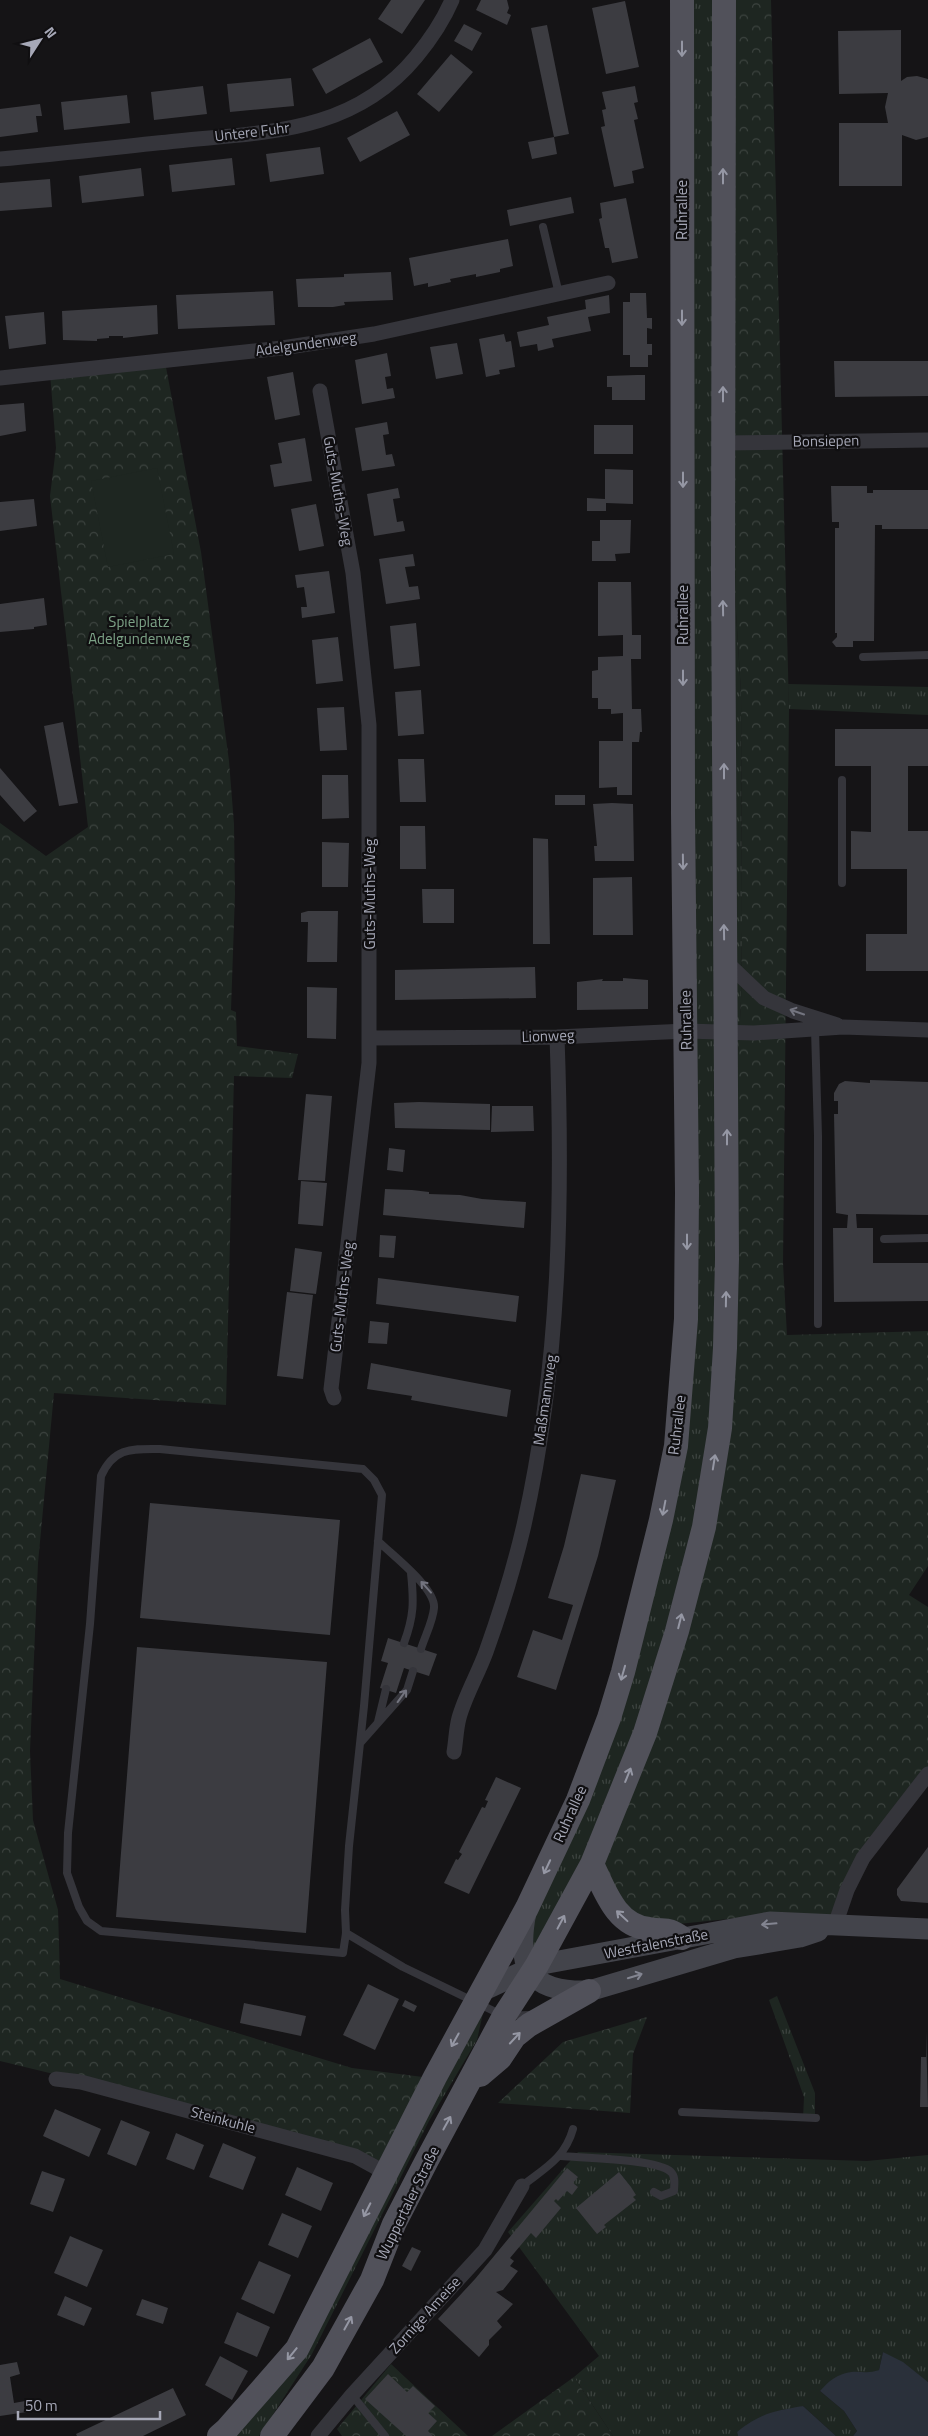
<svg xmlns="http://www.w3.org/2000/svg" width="928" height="2436" font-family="'Titillium Web',sans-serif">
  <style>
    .grass { fill: url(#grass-tufts) }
    .forest { fill: url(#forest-crowns) }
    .pitch { fill: #1e2621 }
    .water { fill: #2a303a }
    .building { fill: #3c3c41 }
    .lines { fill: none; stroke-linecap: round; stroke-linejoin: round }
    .service { stroke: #35353b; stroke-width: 8 }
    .minor { stroke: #35353b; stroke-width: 15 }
    .secondary { stroke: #43444b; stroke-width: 21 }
    .primary { stroke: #51515a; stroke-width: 24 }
    .oneway { stroke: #9597a4 }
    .oneway2 { stroke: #73747f }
    .oneway3 { stroke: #838591 }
    .labels { text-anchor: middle; stroke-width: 4.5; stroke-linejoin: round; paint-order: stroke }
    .street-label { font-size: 15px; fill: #a6a8b7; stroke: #100f11 }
    .park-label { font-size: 15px; fill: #7ca286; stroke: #100f11 }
  </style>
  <defs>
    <pattern id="grass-tufts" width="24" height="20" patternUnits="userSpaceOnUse" patternTransform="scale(1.25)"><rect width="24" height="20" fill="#1e2621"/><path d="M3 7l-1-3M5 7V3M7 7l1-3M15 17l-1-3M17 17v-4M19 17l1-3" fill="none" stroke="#3c433f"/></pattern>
    <pattern id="forest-crowns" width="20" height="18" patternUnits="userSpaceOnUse" patternTransform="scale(1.25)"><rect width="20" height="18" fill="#1e2621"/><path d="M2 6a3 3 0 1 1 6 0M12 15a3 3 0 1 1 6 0" fill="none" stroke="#3c433f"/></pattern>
  </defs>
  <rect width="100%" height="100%" fill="#151416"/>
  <path class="grass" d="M683,0H729L730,514L741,693L742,930L741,1001L724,1348L676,1630L558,1921L526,1956L527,1929L579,1801L676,1447Z
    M788,684L928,687V715L789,709Z
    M777,1996L815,2093V2119H803L804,2097L769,2000Z
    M483,2013L477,2040L429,2121L312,2354L259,2436H236L425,2120Z
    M578,2152L867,2161L928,2155V2382L883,2352L879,2370L870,2374L851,2372L820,2391L844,2411L857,2431L853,2436H836L803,2406L737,2432L738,2436H613L574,2377L599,2356L508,2232Z"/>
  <path class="forest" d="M729,0H771L789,709L783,1263L787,1335L928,1331V1566L909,1595L928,1607V1769L902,1802L835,1924L758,1916L648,1927L631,1923L594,1865L706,1527L727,1259L741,1001L742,930L741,693L730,514Z
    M165,362L201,552L229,761L234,824L235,894L231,1010L236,1012L237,1046L298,1054L292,1078L234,1076L226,1405L54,1393L38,1563L30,1751L33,1820L58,1910L60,1979L352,2068L423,2077L382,2169L128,2092L0,2061V823L46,856L88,827L50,496L56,448L50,373Z
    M647,2017L633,2054L630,2113L498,2103L563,2042Z
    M391,2364L468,2436H342L337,2429Z
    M574,2377L613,2436H492Z"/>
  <path class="pitch" d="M157,468L174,554L108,567L91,481Z"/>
  <path class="water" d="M883,2352L903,2362L928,2382V2436H853L857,2431L844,2411L820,2391C829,2381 837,2374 851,2372C861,2371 868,2374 879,2370Z
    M803,2406L836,2436H738L737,2432C761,2413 774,2411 803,2406Z"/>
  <path class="building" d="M391,0H425L402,34L378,19Z
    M481,0H507L509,8L507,13L511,15L507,25L476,10Z
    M625,1L639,67L606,74L592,8Z
    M464,24L482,33L472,51L454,41Z
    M547,25L569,134L554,137L557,154L532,159L528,142L554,137L531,28Z
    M901,30V81L907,77L917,76L928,79V137L916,140L902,135V186H839V123H888L885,107L888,93L839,94L838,31Z
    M370,38L383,62L326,94L312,69Z
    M451,54L473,72L439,112L417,94Z
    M291,78L294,106L230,112L227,84Z
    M203,86L207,114L154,120L151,92Z
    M635,86L638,102L634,103L638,119L634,120L644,168L632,171L634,183L614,187L601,127L605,126L602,110L606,109L602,92Z
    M127,95L130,123L64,130L61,102Z
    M40,104L42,116H36L38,132L0,137V109Z
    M397,111L410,135L360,162L347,138Z
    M320,147L324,174L270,182L266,154Z
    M232,158L235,185L172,192L169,165Z
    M141,168L144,196L82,203L79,176Z
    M50,179L52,207L0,211V183Z
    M571,197L574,213L510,226L507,210Z
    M626,198L638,258L612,263L609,248H605L599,219L602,218L600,203Z
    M508,239L513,266L500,269V272L476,277V274L450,279L451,282L428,287V283L414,286L409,258Z
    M391,272L393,300L344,302L345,305L333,307H298L296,279L344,277V274Z
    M273,291L275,325L178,329L176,295Z
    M630,293H646L647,318H652V329L647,328V344H652V355H648V367H630V355H623V302H630Z
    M609,295L610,313L588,317L591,331L552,339L554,347L538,351L537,344L520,347L517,332L549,325L547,317L586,309L585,300Z
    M157,305L158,334L123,338V336H109V338L97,339V341L63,340L62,311Z
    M44,312L46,344L9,349L5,316Z
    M504,334L506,342L511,341L515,367L499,370L500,374L486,377L479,339Z
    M457,343L463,374L436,379L430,347Z
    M387,353L391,376L385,377L387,389L393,388L395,398L362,404L355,360Z
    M834,361H928V396L835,397Z
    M293,372L300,415L275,420L267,377Z
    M637,375H645V400H612V387H607V376Z
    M24,403L26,431L0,436V405Z
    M387,422L389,434L383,435L386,455L392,454L395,466L362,471L355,428Z
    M594,425H633V454H594Z
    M305,438L312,481L274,487L270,465L282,463L278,443Z
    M605,469L633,470V504L606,503V511H587V498L605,499Z
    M831,486H867V493H873V490H928V529H882V525H875L874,641H853V647H836L832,642L837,637V633H835V528H839V522H832Z
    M398,488L400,498L393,499L397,522L403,521L405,531L374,536L367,494Z
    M34,499L37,526L0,531V502Z
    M316,504L324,546L299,551L291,509Z
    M600,520H631L630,553L615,554L616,561H592V541H600Z
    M413,554L415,566L405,567L409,587L418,586L420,599L386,604L379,559Z
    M329,571L335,613L302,618L301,607H307L304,587L297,588L295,575Z
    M598,582H631L632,635H641V659H631L632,709H641L642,732H640L639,742H632V795H617V787L599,788V741H623V713L611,714V709H598V698H592V671L598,670V657L623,656V635L598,636Z
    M44,598L47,625L34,627V629L0,632V604Z
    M416,623L420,666L394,669L390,626Z
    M338,637L343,681L316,684L312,640Z
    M421,690L424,734L398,736L395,692Z
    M344,707L347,750L320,751L317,708Z
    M63,722L78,803L59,806L44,726Z
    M835,729H928V766H908V831H928V971H866V934H907V869H851V831L871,832V766H835Z
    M398,759H424L426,802H400Z
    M0,768L37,811L24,822L0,795Z
    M322,775H348L349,818L322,819Z
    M555,795H585V805H555Z
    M612,803L633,804L634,861H595L594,846H597L593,804Z
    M400,826H425L426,869H400Z
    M533,838L548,839L550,944H533Z
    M322,842L349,843L348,887H322Z
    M632,877L633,935H593V878Z
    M422,889H454V923H423Z
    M308,911H338L337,962H307L308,922H301V913Z
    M535,967L536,998L395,1000V970Z
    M623,978L648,980V1009L577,1010V982L603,979L602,981H623Z
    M307,987L337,988L336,1039L307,1038Z
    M870,1080L928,1082V1215L856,1214L857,1228H873V1263H928V1301L834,1302L833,1228H847L848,1215L836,1213L834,1114H838V1101H834V1093L839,1084L845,1081L870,1083Z
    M306,1094L332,1096L325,1181L298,1180Z
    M419,1102L490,1104V1130L395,1128L394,1103Z
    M492,1106H533L534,1131L491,1132Z
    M389,1148L405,1150L403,1172L387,1170Z
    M301,1181L327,1183L323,1226L298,1224Z
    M385,1189L412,1190L429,1192V1194L460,1195L482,1199L526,1202L524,1228L383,1215Z
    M380,1235L396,1236L394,1258L379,1257Z
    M295,1248L322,1252L316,1294L290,1291Z
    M378,1278L519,1296L516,1322L376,1304Z
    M287,1292L313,1295L303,1379L277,1376Z
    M370,1321L389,1323L387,1344L368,1343Z
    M371,1363L511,1390L507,1417L411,1400L412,1396L367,1389Z
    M581,1474L616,1480L598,1556L556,1690L517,1677L533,1630L562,1640L573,1605L548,1598L564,1546Z
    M150,1503L340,1520L330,1635L140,1618Z
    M388,1638L437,1654L429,1676L404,1668L396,1693L380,1688L388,1663L381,1661Z
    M137,1647L327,1662L306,1933L116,1917Z
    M496,1777L521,1788L469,1894L444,1883L456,1859L458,1860L462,1854L459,1852L482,1807L485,1808L488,1801L485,1800Z
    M928,1847V1903L901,1901L897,1895V1889Z
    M368,1984L399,1999L375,2050L343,2035Z
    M405,2000L417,2006L414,2012L402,2006Z
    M244,2003L306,2016L301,2036L240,2023Z
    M926,2031L928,2107H920L921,2057H926Z
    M55,2109L101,2129L89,2157L43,2136Z
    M121,2120L150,2132L136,2166L107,2154Z
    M176,2133L204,2145L194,2170L166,2159Z
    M223,2143L256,2157L243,2190L209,2177Z
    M297,2167L333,2183L321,2211L285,2195Z
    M567,2168L578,2177L573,2183L578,2187L572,2195L567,2191L558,2201L556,2199L554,2201L561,2208L536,2238L531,2233L510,2258L514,2261L510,2266L518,2271L503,2290L496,2292L513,2304L497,2321L502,2327L489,2340V2345L479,2357L438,2319L475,2279Z
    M42,2171L65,2179L53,2212L30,2204Z
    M619,2172L631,2187L636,2195L633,2197L636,2200L604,2225L606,2227L597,2234L576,2208Z
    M282,2213L312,2226L298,2258L268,2245Z
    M70,2236L103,2250L87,2287L54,2273Z
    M412,2247L421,2251L411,2271L402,2266Z
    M259,2261L291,2275L274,2314L241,2299Z
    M65,2296L92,2308L84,2326L57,2315Z
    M142,2299L168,2308L163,2324L136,2315Z
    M237,2312L270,2327L257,2357L224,2343Z
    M220,2356L248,2371L232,2400L205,2385Z
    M17,2362L20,2374L10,2377L14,2403L25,2401L27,2412L0,2416V2365Z
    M388,2374L407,2392L413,2386L435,2406L428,2413L437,2421L428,2431L433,2436H406L365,2399Z
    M173,2388L186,2415L143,2436H77L76,2434Z"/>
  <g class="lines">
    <path class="service" d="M543,227L559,294
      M863,657L928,655
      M842,883V780
      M815,1029L818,1136V1324
      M884,1239L928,1238
      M160,1449L363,1469L374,1480L382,1495L364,1706L349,1846L345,1910L346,1933L343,1953L101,1931L87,1921L79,1907L67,1873L68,1833L90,1624L101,1476C114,1447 132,1449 160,1449Z
      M378,1541C392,1555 436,1588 434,1608C433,1621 425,1636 421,1649
      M404,1643C414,1616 414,1602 411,1573
      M378,1722L386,1689
      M361,1742L407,1690L413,1671
      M346,1933L403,1967L504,2016L530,2015
      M682,2112L816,2118
      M561,2156C583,2158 657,2159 671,2172C676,2177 674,2185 674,2191L661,2196L654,2192
      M522,2186C545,2168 565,2158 573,2129
      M352,2395L385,2436"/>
    <path class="minor" d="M0,159C59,154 118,147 177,141C267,132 353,133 416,57C430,40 443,21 452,0
      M0,378L282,348L374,334L608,283
      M320,391L353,573L369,725V1063L331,1389L334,1398
      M723,443L928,440
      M725,961L764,998L793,1011L837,1025
      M369,1038L557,1037L686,1031L754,1033L843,1027L928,1030
      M454,1752C456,1741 456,1729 459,1718C465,1696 478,1674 486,1652C501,1610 514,1568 524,1525C560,1365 563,1200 557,1037
      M835,1925L847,1890L863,1858L928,1774
      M56,2079L81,2082L355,2156L386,2173
      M318,2436L352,2395L485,2250L522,2186"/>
    <path class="secondary" d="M526,1912C515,1968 530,1993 589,1991L734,1948L800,1937L818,1931
      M482,1991L537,1965L770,1922L928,1929"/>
    <path class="primary" d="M592,1864C605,1890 615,1925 649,1929C667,1932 666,1927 682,1938
      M480,2075L500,2058L514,2037L529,2025L589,1991
      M219,2436L227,2429L297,2349L435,2077L527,1908L578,1800L609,1718L623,1672L661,1520L676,1446L686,1319L687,1193L683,813L682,0
      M272,2436L323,2368L372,2280L394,2224L426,2162L504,2016L537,1965L592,1864L645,1733L677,1631L704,1527L720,1428L725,1348L727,1259L723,575L724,0"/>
  </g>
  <defs><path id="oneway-shaft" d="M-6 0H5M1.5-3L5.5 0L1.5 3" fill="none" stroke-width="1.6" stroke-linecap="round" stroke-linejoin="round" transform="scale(1.25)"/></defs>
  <g class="oneway">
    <use href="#oneway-shaft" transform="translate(682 49) rotate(90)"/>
    <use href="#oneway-shaft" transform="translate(723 176) rotate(-90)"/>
    <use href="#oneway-shaft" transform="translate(682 318) rotate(90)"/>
    <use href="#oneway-shaft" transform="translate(723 394) rotate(-90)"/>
    <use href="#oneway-shaft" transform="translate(683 480) rotate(90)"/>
    <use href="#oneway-shaft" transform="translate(723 608) rotate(-91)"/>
    <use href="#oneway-shaft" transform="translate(683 678) rotate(90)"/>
    <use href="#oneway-shaft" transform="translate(724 771) rotate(-90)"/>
    <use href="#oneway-shaft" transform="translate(683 862) rotate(89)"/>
    <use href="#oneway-shaft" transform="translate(724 932) rotate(-91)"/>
    <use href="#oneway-shaft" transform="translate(727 1137) rotate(-90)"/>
    <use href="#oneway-shaft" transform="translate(687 1242) rotate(90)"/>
    <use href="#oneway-shaft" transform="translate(726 1299) rotate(-89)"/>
    <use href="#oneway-shaft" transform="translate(714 1462) rotate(-81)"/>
    <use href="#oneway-shaft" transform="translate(664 1508) rotate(101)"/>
    <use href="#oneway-shaft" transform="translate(680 1621) rotate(-76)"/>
    <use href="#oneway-shaft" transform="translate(623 1673) rotate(106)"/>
    <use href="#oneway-shaft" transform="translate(628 1775) rotate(-68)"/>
    <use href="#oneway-shaft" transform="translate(547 1867) rotate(115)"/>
    <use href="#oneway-shaft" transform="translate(622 1916) rotate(-137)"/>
    <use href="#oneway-shaft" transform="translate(561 1922) rotate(-62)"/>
    <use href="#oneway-shaft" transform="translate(515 2038) rotate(-47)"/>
    <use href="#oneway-shaft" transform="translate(455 2040) rotate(119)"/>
    <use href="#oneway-shaft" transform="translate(447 2123) rotate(-61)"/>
    <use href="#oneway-shaft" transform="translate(367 2210) rotate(117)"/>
    <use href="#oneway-shaft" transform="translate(348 2323) rotate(-61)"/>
    <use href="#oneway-shaft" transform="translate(292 2354) rotate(129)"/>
  </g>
  <g class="oneway2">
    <use href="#oneway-shaft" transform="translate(797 1012) rotate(-161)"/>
    <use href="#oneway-shaft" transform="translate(426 1587) rotate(-132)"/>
    <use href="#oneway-shaft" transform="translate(402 1696) rotate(-54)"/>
  </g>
  <g class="oneway3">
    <use href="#oneway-shaft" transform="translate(769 1924) rotate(175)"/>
    <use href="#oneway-shaft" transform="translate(635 1976) rotate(-17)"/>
  </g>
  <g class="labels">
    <g class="street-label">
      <text transform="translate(252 132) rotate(-7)" y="5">Untere Fuhr</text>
      <text transform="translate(682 210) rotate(-90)" y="5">Ruhrallee</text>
      <text transform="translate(306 344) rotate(-8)" y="5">Adelgundenweg</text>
      <text transform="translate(826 441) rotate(-1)" y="5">Bonsiepen</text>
      <text transform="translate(338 491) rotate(80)" y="5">Guts-Muths-Weg</text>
      <text transform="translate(683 615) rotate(-90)" y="5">Ruhrallee</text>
      <text transform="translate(370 894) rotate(-90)" y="5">Guts-Muths-Weg</text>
      <text transform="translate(686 1020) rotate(-91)" y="5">Ruhrallee</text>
      <text transform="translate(548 1036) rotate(-2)" y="5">Lionweg</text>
      <text transform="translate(342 1297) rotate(-83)" y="5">Guts-Muths-Weg</text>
      <text transform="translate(545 1400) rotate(-82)" y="5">Maßmannweg</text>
      <text transform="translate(677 1425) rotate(-83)" y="5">Ruhrallee</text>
      <text transform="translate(570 1814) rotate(-66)" y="5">Ruhrallee</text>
      <text transform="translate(656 1944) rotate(-11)" y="5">Westfalenstraße</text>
      <text transform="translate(223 2120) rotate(15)" y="5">Steinkuhle</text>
      <text transform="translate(408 2203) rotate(-64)" y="5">Wuppertaler Straße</text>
      <text transform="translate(425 2315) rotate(-48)" y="5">Zornige Ameise</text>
    </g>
    <g class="park-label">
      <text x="139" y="627">Spielplatz<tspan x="139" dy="17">Adelgundenweg</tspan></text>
    </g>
  </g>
  <g transform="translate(40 40) rotate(54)" stroke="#100f11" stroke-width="4" paint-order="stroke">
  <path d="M0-4L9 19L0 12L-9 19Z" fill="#a6a8b7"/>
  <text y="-8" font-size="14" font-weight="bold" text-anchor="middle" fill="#a6a8b7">N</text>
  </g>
  <path d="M18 2411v8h142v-8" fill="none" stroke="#a6a8b7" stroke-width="2.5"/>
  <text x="25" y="2411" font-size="15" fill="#a6a8b7" stroke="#100f11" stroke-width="4" paint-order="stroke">50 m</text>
</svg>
